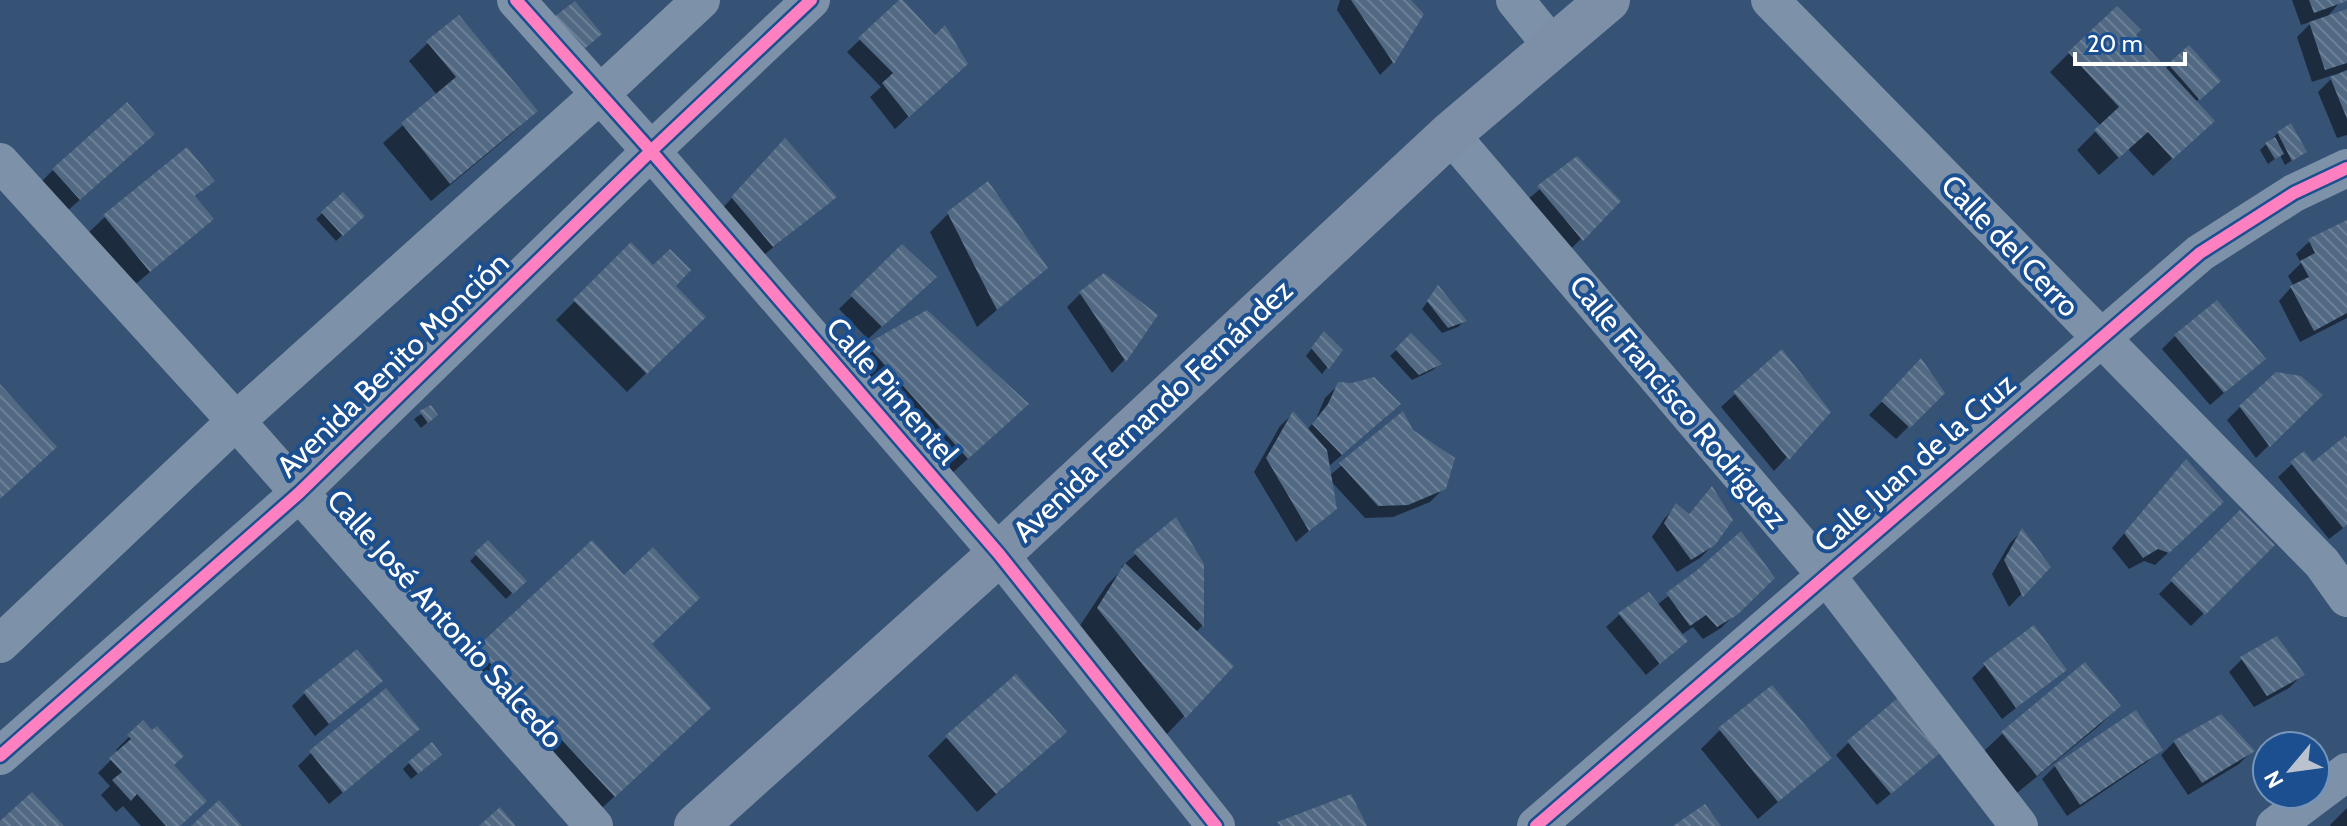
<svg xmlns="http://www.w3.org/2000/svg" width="2347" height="826" font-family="Cabin,sans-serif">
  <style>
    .shadow { fill: #0007 }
    .building { fill: url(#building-back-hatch) }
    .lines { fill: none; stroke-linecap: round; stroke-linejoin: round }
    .minor { stroke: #7d92a8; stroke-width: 38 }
    .primary { stroke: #7d8ea7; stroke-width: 44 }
    .cycleway-casing { stroke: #1b4f8f; stroke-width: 17 }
    .cycleway { stroke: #ff80c0; stroke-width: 12 }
    .labels { text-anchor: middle; stroke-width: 8; stroke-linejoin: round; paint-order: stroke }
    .street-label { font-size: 30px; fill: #fff; stroke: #1b4f8f }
  </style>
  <defs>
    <pattern id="building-back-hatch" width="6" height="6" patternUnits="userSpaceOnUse" patternTransform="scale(2)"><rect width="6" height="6" fill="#526984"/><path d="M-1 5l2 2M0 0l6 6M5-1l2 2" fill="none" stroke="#6c8096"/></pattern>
  </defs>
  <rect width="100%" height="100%" fill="#365274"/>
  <path class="shadow" d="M1340,0H1409L1422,14L1392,63L1380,75L1337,10Z
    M2292,0H2342L2326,18L2347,11V135L2337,138L2318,92L2336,74L2312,82L2297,37L2313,21L2301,25Z
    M901,1L952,76L895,129L870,97L881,87L847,52Z
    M2133,35L2165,69L2188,48L2213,87L2195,102L2193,139L2153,176L2128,149L2099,175L2077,150L2101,126L2050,72L2069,53Z
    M428,43L535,111L516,130L431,201L383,143L437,95L409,61Z
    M2278,133L2305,152L2285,165L2280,155L2268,164L2260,150Z
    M140,147L66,212L40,183L53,170Z
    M772,154L834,197L759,259L719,212Z
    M1576,158L1618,201L1568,252L1526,201Z
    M212,180L194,198L212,219L130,289L86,235L105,217Z
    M343,194L362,216L336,241L316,219Z
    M949,213L1046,268L977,327L930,232Z
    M2347,222V318L2300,342L2279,301L2293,285L2288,276L2301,263L2296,254L2310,241Z
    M631,245L703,317L627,392L556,320Z
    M902,247L922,290L868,339L839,309Z
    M1438,288L1464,321L1458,327L1442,333L1422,309Z
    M1080,294L1155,316L1124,360L1112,373L1067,307Z
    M927,313L1007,423L948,477L849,364L867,346Z
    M1411,336L1439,364L1433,370L1412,380L1390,356Z
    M2175,336L2263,359L2210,405L2162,349Z
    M1319,339L1340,350L1322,374L1306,356Z
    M1781,352L1829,411L1774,471L1721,407Z
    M1921,361L1942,393L1896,439L1869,415Z
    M1339,384L1386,417L1328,467L1329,476L1403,414L1444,488L1430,502L1393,517L1365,518L1330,480L1335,508L1296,542L1254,472L1280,426L1293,414L1307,430L1316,419L1325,398Z
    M2320,395L2256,458L2227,420L2240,407Z
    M430,408L429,421L421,428L414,419Z
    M2347,442V525L2329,539L2278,477L2304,453L2313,465Z
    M2173,475L2208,515L2155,565L2144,561L2129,569L2112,548Z
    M1699,502L1714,544L1700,558L1677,572L1652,537L1664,519L1677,506L1688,515Z
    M2240,513L2272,545L2191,626L2159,594Z
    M1175,520L1202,565V626L1196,632L1232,666L1166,735L1079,627L1107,585L1123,569L1121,567Z
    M2022,531L2048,566L2009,607L1992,574L2010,543Z
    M592,542L624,577L685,731L590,819L454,673Z
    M488,543L524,581L506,599L470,561Z
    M1698,572L1772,578L1721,628L1703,639L1693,627L1681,635L1685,641L1646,675L1606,627L1619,615L1648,594L1657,605Z
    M2242,659L2302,675L2289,688L2254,707L2229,672Z
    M1985,665L2064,670L2002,719L1972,678Z
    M2085,665L2119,706L2100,725L2017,793L1983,752L2002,734Z
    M380,681L315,736L292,706L305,693Z
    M143,723L172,766L178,826H141L123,806L116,812L101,795L110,786L98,773L118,753L116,750Z
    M1720,730L1829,758L1758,819L1701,749Z
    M1064,732L977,812L928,756L947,737Z
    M404,742L329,804L298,766L311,753Z
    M1849,742L1929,762L1877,805L1836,755Z
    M2174,742L2252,751L2239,764L2188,795L2161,755Z
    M2160,749L2147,762L2067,816L2042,779L2055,766Z
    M434,761L411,779L403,769L409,763Z
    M2347,808V826H2331L2330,825Z"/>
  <path class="building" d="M899,0H903L935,35L945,25L968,64L909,117L882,83L893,73L858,38Z
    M1351,0H1411L1424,14L1394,64Z
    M2309,0H2347V1L2314,13Z
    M575,1L602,34L582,51L554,17Z
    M2117,6L2141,30L2136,35L2215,121L2173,159L2148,132L2119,158L2094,130L2119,107L2068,52Z
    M2347,9V63L2325,70L2309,22Z
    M459,15L538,111L450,184L401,123L456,77L426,41Z
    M2189,45L2221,81L2200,100L2168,64Z
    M2347,70V119L2330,77Z
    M127,102L155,134L80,200L52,169Z
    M2291,123L2307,152L2292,161L2277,132Z
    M2275,137L2284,154L2275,159L2265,143Z
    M785,138L837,197L773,247L731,197Z
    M187,147L215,181L195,196L214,219L150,272L103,215Z
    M1577,156L1621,201L1583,241L1537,186Z
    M988,181L1048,268L997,310L947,212Z
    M343,192L365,216L343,236L321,212Z
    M2347,220V313L2314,331L2290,286L2309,277L2300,261L2315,253L2308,239Z
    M631,242L653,265L670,249L691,270L676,286L706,317L647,374L573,300Z
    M902,244L937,277L882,327L850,295Z
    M1104,273L1158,315L1126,362L1079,292Z
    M1438,285L1467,321L1448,328L1427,301Z
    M2217,300L2266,359L2224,393L2174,335Z
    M927,310L1029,404L968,459L866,344Z
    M1324,331L1343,350L1329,369L1311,348Z
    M1411,333L1442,364L1419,375L1395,349Z
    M1782,349L1831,412L1789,460L1733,392Z
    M1921,358L1945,393L1910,428L1881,401Z
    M2276,372L2301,376L2323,395L2270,447L2239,406Z
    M1374,377L1401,404L1342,455L1312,424L1328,404L1338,382L1352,383Z
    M0,384L57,447L0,499Z
    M431,405L438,415L428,423L419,411Z
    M1293,411L1327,450L1337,509L1309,531L1266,458Z
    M1403,411L1413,430L1455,458L1446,489L1408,505L1378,506L1339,463Z
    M2345,436L2347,439V525L2343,528L2290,462L2304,451L2313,462Z
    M2186,459L2224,502L2169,553L2158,549L2143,558L2124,533Z
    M1712,486L1733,520L1715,545L1691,560L1664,523L1676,503L1689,514Z
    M2240,510L2275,545L2205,615L2170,580Z
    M1176,517L1204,564V627L1133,552Z
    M2022,528L2051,567L2023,597L2004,560Z
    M1741,531L1775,578L1737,615L1717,627L1706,615L1690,626L1666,593L1696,571Z
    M488,540L527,581L513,594L474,553Z
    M592,540L624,575L653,547L700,598L652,644L711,708L615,797L476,648Z
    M1125,563L1234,666L1186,718L1097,608Z
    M1649,592L1688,641L1660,664L1618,613Z
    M2034,625L2067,670L2016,708L1983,663Z
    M2277,636L2305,675L2267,696L2240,657Z
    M357,649L383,681L329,724L303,692Z
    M2085,662L2121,706L2037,776L2001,732Z
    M1016,674L1067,732L996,794L945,736Z
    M1772,685L1832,758L1778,802L1718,728Z
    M386,688L420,729L343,793L309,751Z
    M1900,696L1945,749L1891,794L1847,741Z
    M2136,710L2163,750L2080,805L2054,765Z
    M2221,714L2255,751L2202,783L2173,741Z
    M143,720L152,730L157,726L184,756L174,765L207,801L180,826H166L137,794L131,801L112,780L122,772L109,758L131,739L127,735Z
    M432,742L442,755L418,774L408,762Z
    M32,792L64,826H0V821Z
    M1351,794L1367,826H1281L1277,822Z
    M219,800L242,826H191Z
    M1705,804L1721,826H1673Z
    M500,807L516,826H479Z"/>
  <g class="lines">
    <path class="minor" d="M516,0L651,151L999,554L1216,826
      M1515,0L1552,46
      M1770,0L2322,563L2347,598
      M1450,134L1826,575L2019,826
      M0,162L236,421L594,826
      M0,644L236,421L599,95L701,0
      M0,756L299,493L651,151L811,0
      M1536,826L2200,253L2294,193L2347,168
      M2275,826L2347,772"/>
    <path class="primary" d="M696,826L999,554L1450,134L1608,0"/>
    <g class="cycleway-casing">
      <path id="cycleway" d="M516,0L651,151L999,554L1216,826
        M0,756L299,493L651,151L811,0
        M1536,826L2200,253L2294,193L2347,168"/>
    </g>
    <use href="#cycleway" class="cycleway"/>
  </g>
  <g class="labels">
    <g class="street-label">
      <text transform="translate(2010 246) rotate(46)" y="10">Calle del Cerro</text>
      <text transform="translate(393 365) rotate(-44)" y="10">Avenida Benito Monción</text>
      <text transform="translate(892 391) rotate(49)" y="10">Calle Pimentel</text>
      <text transform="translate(1678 402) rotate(50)" y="10">Calle Francisco Rodríguez</text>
      <text transform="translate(1153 411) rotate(-43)" y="10">Avenida Fernando Fernández</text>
      <text transform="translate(1915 463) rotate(-41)" y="10">Calle Juan de la Cruz</text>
      <text transform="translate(445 619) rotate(48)" y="10">Calle José Antonio Salcedo</text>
    </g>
  </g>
  <g transform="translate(2291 770) rotate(241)"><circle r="38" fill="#1b4f8f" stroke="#7695bc" stroke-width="2"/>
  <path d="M0-6L14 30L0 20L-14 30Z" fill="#b9c2ce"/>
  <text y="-12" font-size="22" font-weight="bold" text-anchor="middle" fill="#ffffff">N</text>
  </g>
  <path d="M2075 52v12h110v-12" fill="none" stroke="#ffffff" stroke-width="4"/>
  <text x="2087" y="52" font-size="24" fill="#ffffff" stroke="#1b4f8f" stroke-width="6" paint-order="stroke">20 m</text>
</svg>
